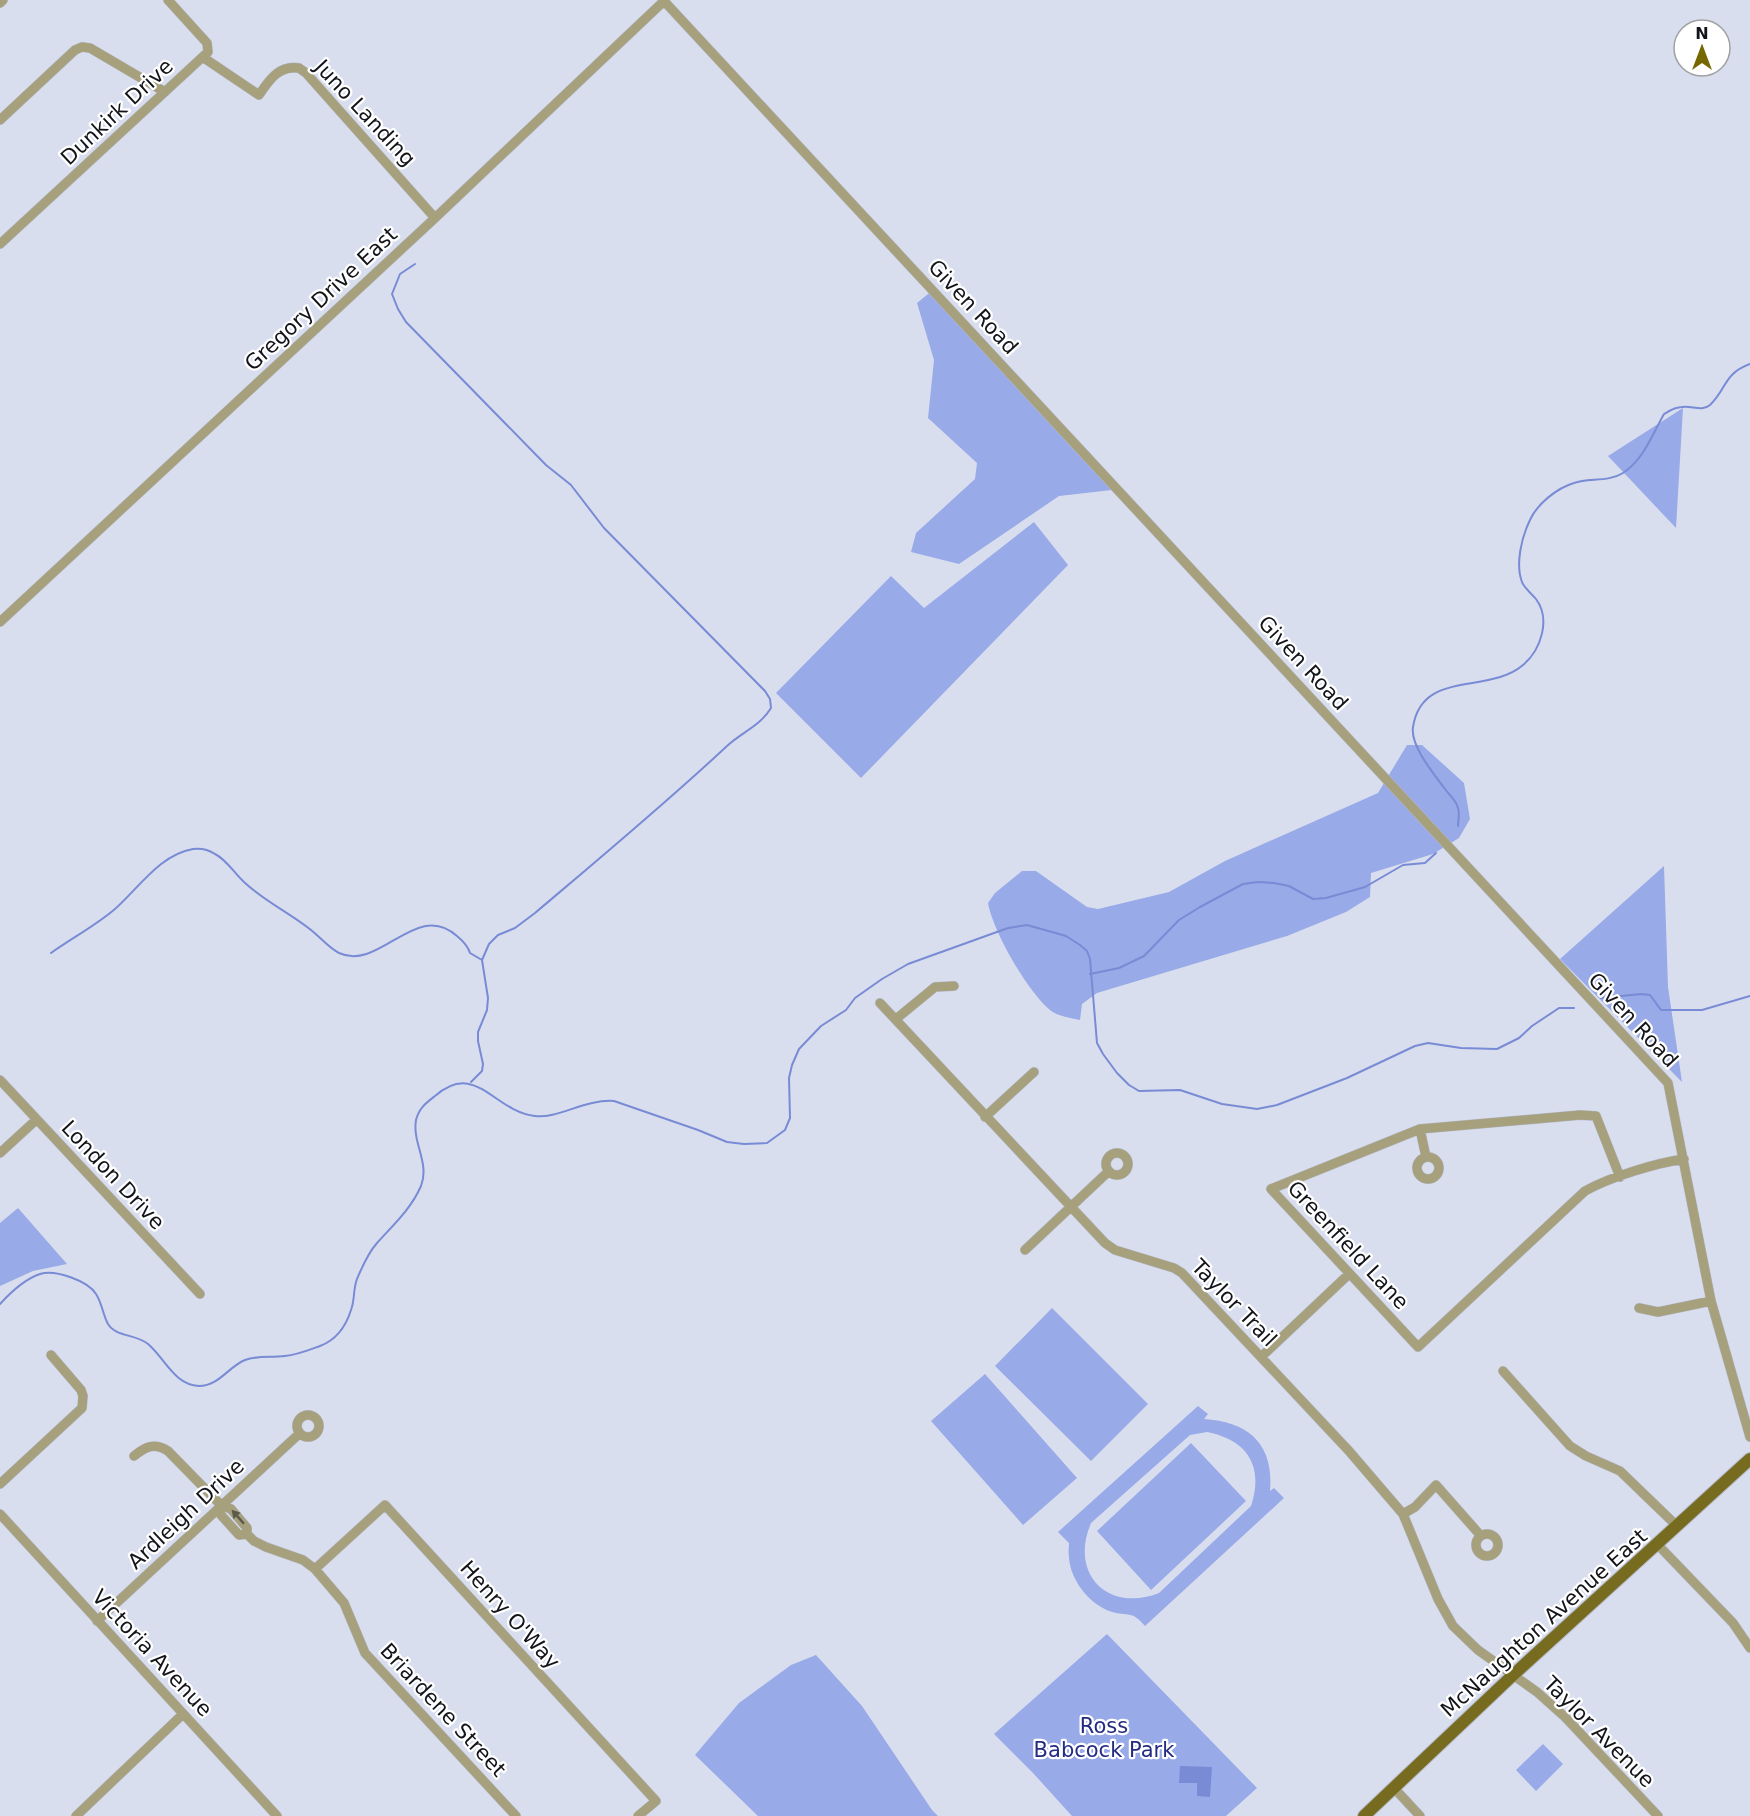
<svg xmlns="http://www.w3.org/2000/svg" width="1750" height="1816" font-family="'DejaVu Sans',sans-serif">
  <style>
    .green { fill: #98aae7; fill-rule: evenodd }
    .water { fill: #788bd4 }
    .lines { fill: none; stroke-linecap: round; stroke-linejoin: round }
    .stream { stroke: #788bd4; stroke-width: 2 }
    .minor-casing { stroke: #b5bac8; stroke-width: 10 }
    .major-casing { stroke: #b5bac8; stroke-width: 14 }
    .minor { stroke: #a6a07c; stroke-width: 9 }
    .major { stroke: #776b20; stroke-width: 12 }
    .oneway { fill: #5c5a4a }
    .labels { text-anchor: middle; stroke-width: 4.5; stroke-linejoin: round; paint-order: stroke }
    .street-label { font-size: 21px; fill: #121419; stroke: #fff }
    .park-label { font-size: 21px; fill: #232c81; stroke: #fff }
  </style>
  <rect width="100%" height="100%" fill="#d9deef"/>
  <path class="green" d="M933,290L1091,454L1112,490L1059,496L959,564L911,552L916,533L975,479L977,463L928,418L934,360L917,303Z
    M1683,408L1676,528L1608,456Z
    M1034,522L1068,565L861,778L776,693L891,576L924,608Z
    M1407,745H1422L1464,783L1470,819L1459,838L1433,854L1371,873L1370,897L1346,912L1287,936L1097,993L1082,1004L1080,1020C1071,1018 1057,1016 1050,1010C1027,991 993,931 988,903L995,893L1022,871H1036L1087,907L1098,909L1169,892L1225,861L1378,793Z
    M1664,866L1668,987L1682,1082L1560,959Z
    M18,1208L67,1264L33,1271L0,1286V1223Z
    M1052,1308L1148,1404L1091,1461L995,1366Z
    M985,1374L1077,1478L1023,1525L931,1421Z
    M1198,1406L1208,1414L1204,1419C1249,1422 1274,1444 1270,1491L1274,1488L1284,1498L1145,1626C1132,1612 1133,1616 1116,1613C1092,1608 1070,1581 1069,1557C1068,1552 1069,1548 1069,1543L1058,1532ZM1207,1432C1248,1440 1264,1467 1251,1506L1159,1593C1108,1613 1069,1574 1091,1523L1190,1435Z
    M1191,1443L1246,1501L1151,1590L1097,1531Z
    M1107,1634L1257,1788L1226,1816H1072L1033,1773L994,1734Z
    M816,1655L862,1706L932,1810L938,1816H758L695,1755L739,1703L791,1665Z
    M1543,1744L1563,1764L1536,1791L1516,1770Z"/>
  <path class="water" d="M1180,1766L1212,1767L1210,1797L1197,1796V1783H1179Z"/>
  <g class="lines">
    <path class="stream" d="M415,264L400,274L392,294L398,309L406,322L546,465L571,485L604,528L765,691L770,699L771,708C760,726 742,732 727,746C665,804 600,858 535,913L515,928L498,935L489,944L482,960L488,998L487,1010L478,1032V1041L483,1064L482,1071L471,1082
      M1458,826C1458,820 1460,814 1458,808C1456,800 1450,796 1445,789C1434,774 1410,746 1413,727C1422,669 1488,695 1523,665C1541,650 1551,619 1536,599C1532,594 1524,588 1522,582C1515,564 1522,536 1530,520C1537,504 1557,488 1574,483C1589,478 1609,482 1623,473C1644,459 1652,435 1664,414C1669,411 1675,407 1682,407C1691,405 1702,412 1710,405C1727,389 1723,374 1750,364
      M51,953C72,938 95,926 115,909C139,888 159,855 193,849C201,848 209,850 215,854C227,860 234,873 244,882C264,901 290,913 311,930C320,937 329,948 339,953C380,972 416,899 457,936C463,941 468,946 470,953L482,960
      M1090,974L1119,968L1144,956L1179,920L1200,907L1243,884L1258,882L1274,883L1289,886L1313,899L1326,898L1365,887L1403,865L1425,863L1436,853
      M1601,998L1641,994L1650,995L1661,1010H1702L1750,996
      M0,1304C10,1293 25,1279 40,1274C55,1269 88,1281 96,1294C102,1303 103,1315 108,1324C116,1337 136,1334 148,1344C164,1357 174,1385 199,1386C219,1386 228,1367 245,1360C259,1355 271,1358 285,1356C297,1355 309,1350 320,1346C336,1340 346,1326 351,1310C355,1300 353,1289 357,1279C362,1267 368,1253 377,1243C393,1225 411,1209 421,1186C430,1163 412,1143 416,1120C419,1108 426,1103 435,1096C476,1060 493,1111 535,1116C558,1119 585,1099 614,1101L698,1130L727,1142L744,1144L767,1143L785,1130L790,1118L789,1078L792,1065L799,1049L821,1026L846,1010L855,998L882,979L908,964L1008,928L1027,925L1066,936L1080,945L1087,951L1090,959L1097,1043L1103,1054L1117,1073L1129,1085L1139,1091L1180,1090L1222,1104L1257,1109L1277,1105L1347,1078L1415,1046L1428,1043L1461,1048L1497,1049L1519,1038L1532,1026L1559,1008H1574"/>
    <g class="minor-casing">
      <path id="minor" d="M664,1L1668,1083L1711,1301L1750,1437
        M0,3L3,0
        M204,58L259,95C269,80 279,65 299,68L306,73L435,218
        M0,120L75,50L82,47L90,48L165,92
        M0,244L208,52L207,43L168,0
        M0,622L435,218L665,0
        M880,1003L1105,1243L1115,1250L1174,1268L1182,1273L1349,1451L1403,1514L1438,1599L1453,1626L1478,1650L1537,1692L1565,1717L1658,1816
        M896,1019L935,987L954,986
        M0,1080L200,1294
        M985,1117L1034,1072
        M1420,1129L1426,1157
        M0,1153L36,1120
        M1106 1164a11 11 0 1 1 22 0a11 11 0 1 1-22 0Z
        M1417 1168a11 11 0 1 1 22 0a11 11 0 1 1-22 0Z
        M1620,1177L1596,1116L1580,1115L1420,1129L1271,1189L1418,1347L1585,1191C1610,1177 1656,1163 1684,1159
        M1025,1250L1109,1171
        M1639,1308L1658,1312L1711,1301
        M1261,1357L1349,1274
        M1503,1371L1570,1446L1586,1456L1620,1471L1677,1526
        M297 1426a11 11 0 1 1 22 0a11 11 0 1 1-22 0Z
        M134,1456C145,1447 154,1442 168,1451L214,1498L221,1505L231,1509L247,1528V1534L254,1541L266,1547L303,1560L315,1569L344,1603L365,1653L516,1816
        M0,1484L82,1408L83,1396L81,1390L51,1355
        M221,1505L220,1512L221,1515L239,1535L247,1534
        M0,1514L277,1816
        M1403,1514L1415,1507L1436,1485L1481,1536
        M1476 1545a11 11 0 1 1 22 0a11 11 0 1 1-22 0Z
        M1658,1545L1733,1623L1750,1648
        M315,1569L385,1505L656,1801L638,1816
        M97,1621L300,1433
        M1394,1788L1420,1816
        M76,1816L183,1714"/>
    </g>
    <g class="major-casing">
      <path id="major" d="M1364,1816L1513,1675L1750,1459"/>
    </g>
    <use href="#minor" class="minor"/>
    <use href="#major" class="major"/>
  </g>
  <defs><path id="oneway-solid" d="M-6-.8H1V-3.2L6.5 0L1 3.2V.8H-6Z" transform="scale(1.5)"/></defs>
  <use class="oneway" href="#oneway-solid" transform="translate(238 1517) rotate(-131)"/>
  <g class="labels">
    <g class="street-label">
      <text transform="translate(117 112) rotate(-43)" y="7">Dunkirk Drive</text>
      <text transform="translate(365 113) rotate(47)" y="7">Juno Landing</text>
      <text transform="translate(321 299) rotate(-43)" y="7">Gregory Drive East</text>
      <text transform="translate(973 307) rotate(47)" y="7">Given Road</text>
      <text transform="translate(1303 663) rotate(47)" y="7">Given Road</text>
      <text transform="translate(1633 1020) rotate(47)" y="7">Given Road</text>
      <text transform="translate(113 1175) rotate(47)" y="7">London Drive</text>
      <text transform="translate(1348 1245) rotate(47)" y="7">Greenfield Lane</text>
      <text transform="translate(1234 1303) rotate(46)" y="7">Taylor Trail</text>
      <text transform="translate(186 1514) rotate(-43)" y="7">Ardleigh Drive</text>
      <text transform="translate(510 1615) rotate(48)" y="7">Henry O'Way</text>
      <text transform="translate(1544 1623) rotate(-42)" y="7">McNaughton Avenue East</text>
      <text transform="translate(152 1653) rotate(47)" y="7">Victoria Avenue</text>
      <text transform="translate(443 1710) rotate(47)" y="7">Briardene Street</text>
      <text transform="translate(1599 1732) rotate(45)" y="7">Taylor Avenue</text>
    </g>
    <g class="park-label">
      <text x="1104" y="1733">Ross<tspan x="1104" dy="24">Babcock Park</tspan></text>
    </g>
  </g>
  <g transform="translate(1702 48)"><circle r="28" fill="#ffffff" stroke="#a0a1a3" stroke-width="1.5"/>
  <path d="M0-4.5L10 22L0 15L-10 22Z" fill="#766800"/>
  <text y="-9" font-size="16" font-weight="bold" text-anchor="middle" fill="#121419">N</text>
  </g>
</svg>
